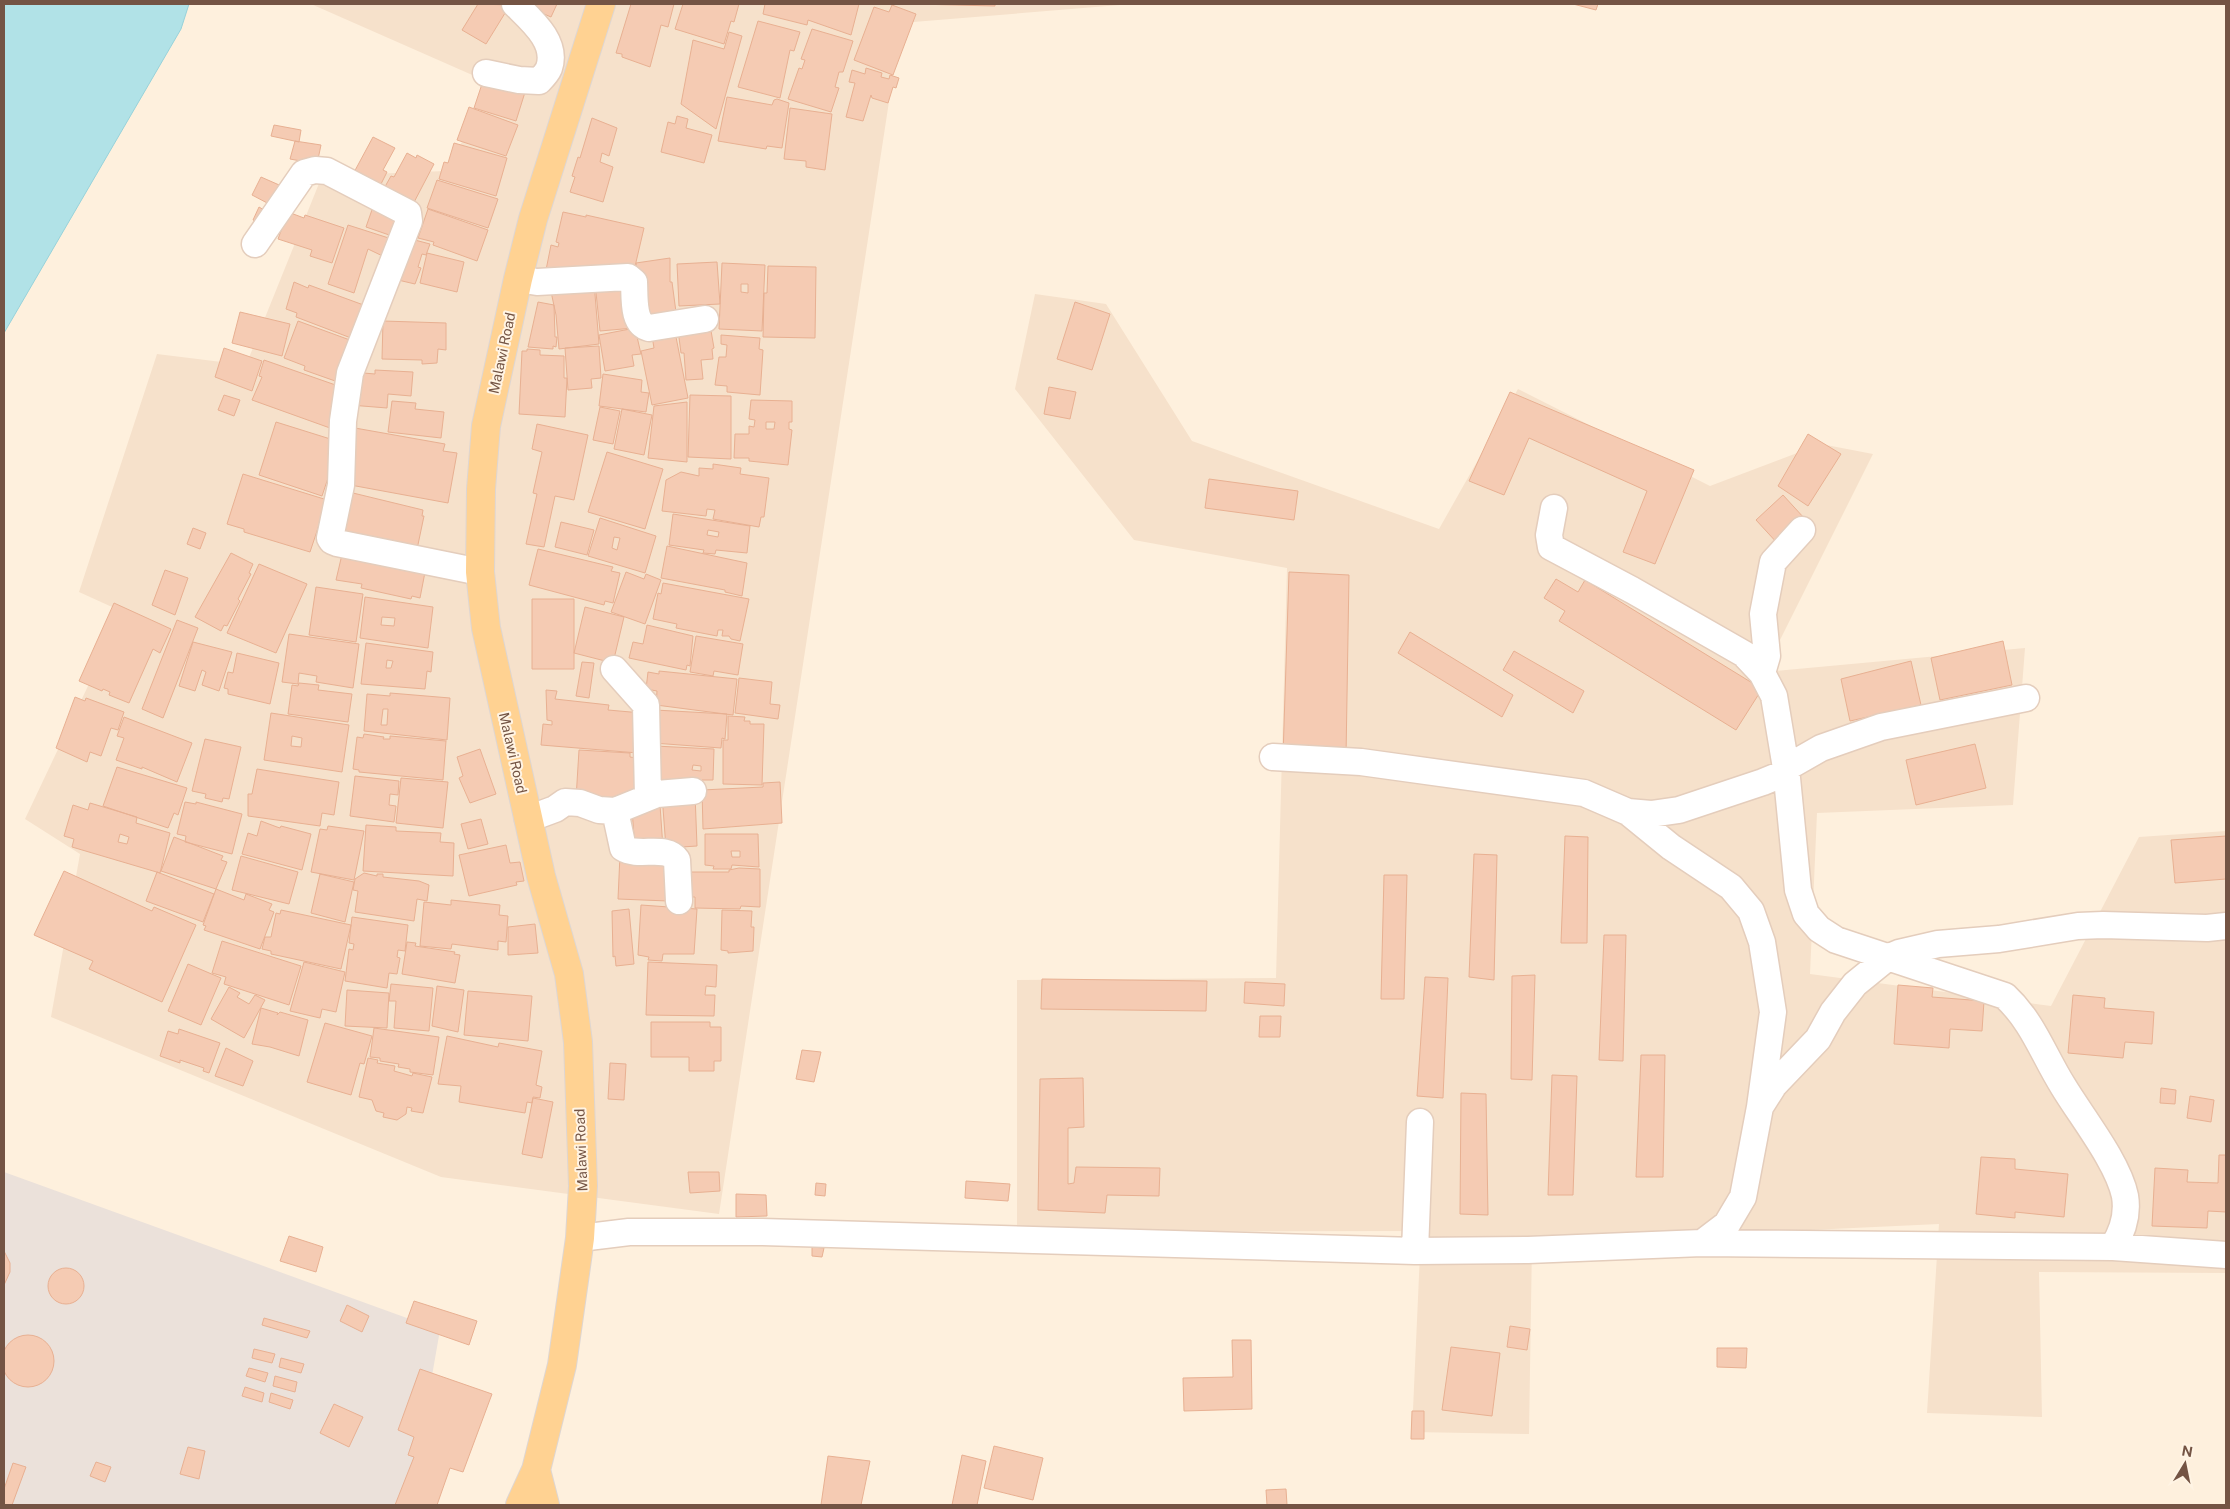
<svg xmlns="http://www.w3.org/2000/svg" width="2230" height="1509" font-family="'Public Sans',sans-serif">
  <style>
    .residential { fill: #f6e1cb }
    .industrial { fill: #ebe1da }
    .water { fill: #b1e2e7; stroke: #97d2da }
    .building { fill: #f5cbb3; stroke: #e8b092; fill-rule: evenodd }
    .lines { fill: none; stroke-linecap: round; stroke-linejoin: round }
    .minor-casing { stroke: #e4cdbc; stroke-width: 29 }
    .major-casing { stroke: #ded6d2; stroke-width: 30 }
    .minor { stroke: #fff; stroke-width: 26 }
    .major { stroke: #ffd292; stroke-width: 28 }
    .labels { text-anchor: middle; stroke-width: 4; stroke-linejoin: round; paint-order: stroke }
    .street-label { font-size: 14px; fill: #745444; stroke: #fff4e4 }
  </style>
  <rect width="100%" height="100%" fill="#fef0dd"/>
  <path class="residential" d="M311,4H1132L901,23L719,1214L441,1177L51,1017L80,854L25,819L123,612L79,592L157,354L246,365L322,176L445,171L495,85Z
    M1035,294L1106,304L1192,441L1439,529L1518,389L1710,486L1821,444L1873,454L1764,672L2025,648L2013,805L1817,813L1810,974L2051,1006L2139,837L2226,831V1273L2039,1272L2042,1417L1927,1413L1939,1224L1532,1243L1529,1434L1412,1432L1421,1231L1017,1232V980L1276,978L1287,568L1134,540L1015,389Z"/>
  <path class="industrial" d="M4,1172L440,1330L415,1473L394,1505H4Z"/>
  <path class="water" d="M4,4H189L181,29L4,333Z"/>
  <path class="building" d="M478,4L510,5L486,44L462,30Z
    M524,4H557L551,17L523,5Z
    M631,4H674L668,27L661,25L650,67L622,57V54L616,53Z
    M683,4H739L734,22L731,21L724,44L675,29Z
    M765,4H859L851,35L808,20L807,25L763,14Z
    M916,4H995V6Z
    M1573,4H1598L1596,10Z
    M892,5L916,14L893,75L854,60L874,7L889,12Z
    M758,21L800,32L794,51L790,50L780,98L738,87Z
    M812,29L853,41L843,72H839L835,87L839,88L831,112L788,99L799,68L802,69L805,60L801,59Z
    M729,32L742,36L716,129L681,104L693,40L724,49Z
    M866,68L882,73L881,77L889,79L890,75L899,78L896,88L893,87L888,103L872,98L871,95L863,121L846,117L855,83L849,82L852,70L865,74Z
    M506,82L526,89L516,121L474,108L482,84L503,90Z
    M727,97L772,105L774,100L777,99L789,103L782,148L767,146L766,149L718,141Z
    M469,107L518,125L506,156L457,140Z
    M790,108L832,114L825,170L806,167V161L784,159Z
    M677,116L688,119L686,128L712,135L704,163L661,152L668,122L675,124Z
    M592,118L617,128L609,156L602,153L600,162L613,167L603,202L570,192L575,177L572,176L578,157L580,158Z
    M274,125L301,130L299,142L271,136Z
    M373,137L395,148L383,170L387,172L378,190L352,176Z
    M295,141L321,145L317,164L290,159Z
    M454,143L507,158L496,196L439,179L444,162L448,163Z
    M407,153L416,158L417,155L434,164L411,208L382,192L391,176L394,177Z
    M261,177L286,188L271,205L252,195Z
    M437,180L498,199L488,228L427,208Z
    M374,204L403,214L395,237L366,227Z
    M259,207L269,213L264,226L253,220Z
    M428,209L488,230L477,261L433,245L434,242L418,238Z
    M288,212L304,218L305,215L344,228L332,263L310,256L312,250L278,239Z
    M563,212L586,217V215L644,228L633,275L546,270L551,245L558,247L559,243L556,242Z
    M348,225L398,241L393,261L368,249L354,293L328,284Z
    M411,239L430,244L426,255L422,254L418,267L421,268L415,284L398,280Z
    M427,253L464,262L457,292L420,283Z
    M670,258V282H672L676,312L641,316L636,263Z
    M717,262L720,304L679,306L677,264Z
    M722,263L765,265L762,331L719,329ZM741,284H748V293L741,292Z
    M768,266L816,267L815,338L763,337L764,293H767Z
    M629,280L634,328L600,331L595,283Z
    M294,282L308,288L309,285L369,307L351,338L296,317L297,313L286,309Z
    M594,282L599,344L559,349L556,315L550,287Z
    M538,302L554,305L555,337H557L556,347L553,346V349L528,347Z
    M1075,302L1110,314L1092,370L1057,359Z
    M240,312L290,324L282,356L232,343Z
    M298,321L358,343L338,382L304,370L305,366L284,358Z
    M383,321L446,323V350L438,349L437,363L422,364V360L382,359Z
    M710,325L714,348L712,349L713,359L701,360L703,379L686,380L684,353H681L678,330Z
    M635,328L641,354L632,355L634,366L605,371L599,335Z
    M675,332L688,398L652,405L641,351L654,348L652,336Z
    M721,335L760,338L759,349L763,350L760,395L727,392V386L715,385L719,357H726L727,345L721,344Z
    M599,346L601,378L591,379L592,388L568,390L565,348Z
    M224,348L262,361L252,391L215,377Z
    M527,349L540,350V355L564,356V378H567L565,417L519,414L522,351H527Z
    M264,360L347,389L330,428L252,400L262,377L259,376Z
    M375,370L413,372L411,396L388,394L387,408L350,405L352,372L375,374Z
    M603,374L642,380L641,392L649,393L646,412L599,406Z
    M1049,387L1076,392L1070,419L1044,414Z
    M1510,392L1694,470L1655,564L1623,552L1647,491L1529,438L1504,495L1469,481Z
    M224,395L240,400L234,416L218,410Z
    M690,395L731,396V459L688,457Z
    M751,400L792,401V422H789V429L792,430L788,465L749,461V458H734L735,434H749V426L754,427L755,420L749,419ZM766,422H775L774,429H766Z
    M392,401L416,403L415,409L444,412L441,438L388,432Z
    M687,402V462L648,458L654,406Z
    M600,407L620,411L613,444L593,440Z
    M622,409L652,415L644,455L614,449Z
    M276,422L340,442L322,496L259,475Z
    M537,424L588,435L574,500L555,496L544,547L526,544L537,494L533,493L542,452L532,449Z
    M355,428L445,444L443,451L457,453L448,503L345,484Z
    M1808,434L1841,454L1808,506L1778,486Z
    M607,452L663,469L645,529L588,512Z
    M713,464L741,468L740,474L769,478L764,517H761L759,527L713,519L715,510L707,509L706,516L662,511L666,480L681,472L699,476V468L713,469Z
    M243,474L337,503L330,525L320,522L310,552L244,532V529L227,524Z
    M1209,479L1298,491L1294,520L1205,508Z
    M353,493L423,510L422,516H424L416,554L333,536L343,494L352,496Z
    M1783,495L1805,519L1779,545L1756,520Z
    M673,514L750,526L747,553L716,550L715,554L703,553L704,550L669,545ZM708,530L719,532L718,537L707,535Z
    M600,518L656,536L645,573L588,556ZM614,537L620,538L617,550L612,548Z
    M561,522L594,530L587,555L555,547Z
    M193,528L206,533L200,549L187,544Z
    M344,546L426,567L420,598L412,596L411,599L361,588L362,584L336,580Z
    M667,546L747,563L742,596L725,592V590L661,578Z
    M538,549L613,567L611,571L620,573L613,603L605,601L604,605L529,585Z
    M231,553L253,564L249,573L251,574L238,599L240,601L227,626L224,625L221,631L195,617Z
    M259,564L307,584L276,653L227,633Z
    M165,570L188,578L175,615L152,605Z
    M626,572L644,579L646,574L661,580L645,624L611,612Z
    M1289,572L1349,575L1346,757L1283,756Z
    M1556,579L1578,592L1585,580L1762,689L1736,730L1559,621L1565,611L1544,598Z
    M663,583L749,599L740,641L731,639L729,636H722L723,630H718L717,636L676,628L677,624L653,619L658,593L661,594Z
    M316,587L363,594L356,642L309,635Z
    M365,597L433,607L428,648L360,638ZM382,617L395,618L394,626L381,625Z
    M532,599H574V669H532Z
    M114,603L171,629L160,653L153,649L129,703L109,695L110,692L103,689L102,691L79,681Z
    M585,607L624,617L613,663L574,653Z
    M177,620L198,628L163,718L142,709Z
    M647,625L693,636L690,666L687,665L686,670L629,658L633,642L643,644Z
    M1410,632L1513,695L1502,717L1398,653Z
    M289,634L359,644L353,688L316,682L317,676L299,673L298,684L282,682Z
    M696,636L743,644L738,675L714,671L713,676L690,672Z
    M2003,641L2012,685L1940,700L1931,658Z
    M193,642L232,652L219,691L202,685L206,672L202,670L195,691L179,686Z
    M366,643L433,652L431,672L427,671L425,689L361,684ZM387,660L393,661L391,668H386Z
    M1514,651L1584,691L1573,713L1503,670Z
    M237,653L279,663L270,704L228,694V689L224,688L228,672L233,673Z
    M1911,661L1921,705L1850,721L1841,679Z
    M582,662L594,663L589,698L576,696Z
    M659,671L737,679L733,715L656,705L657,691L646,689L648,672L659,674Z
    M739,678L772,682L770,704L780,705L778,719L735,713Z
    M299,683L319,685L318,690L352,694L348,722L288,714L292,685L298,686Z
    M546,690L557,691L555,699L609,705L608,710L642,713L638,753L541,745L543,724L552,725V721L547,720Z
    M390,693L450,698L447,740L364,731L367,694L390,696ZM383,709H388L387,725H381Z
    M75,697L85,701L86,698L124,712L118,730L111,728L101,756L90,752L87,762L56,748Z
    M655,710L727,714L725,739L722,738L721,748L653,743Z
    M271,713L349,725L342,772L264,760ZM292,736L302,738L301,747L291,746Z
    M728,716L745,717L744,721H750V724H764L762,785L723,784V740H728Z
    M124,717L192,743L177,782L142,767V769L116,760L124,738L117,736Z
    M364,734L384,737L383,739H390V736L446,741L443,780L359,772V770L353,769L357,737L363,738Z
    M205,739L241,747L229,799L223,798L222,802L205,798L206,794L192,791Z
    M1975,744L1986,788L1916,805L1906,760Z
    M655,746L714,749L713,780H702V785L653,782ZM693,765L701,766V771L692,770Z
    M480,749L496,794L470,803L459,778L463,776L457,757Z
    M579,750L630,753V757L636,758L641,795L628,802L576,799Z
    M117,767L187,788L178,815L174,813L168,828L103,806Z
    M257,769L339,782L334,815L322,813L320,826L248,816V794H252Z
    M355,776L399,781L398,795L390,794L389,805L396,806L394,822L350,816Z
    M401,778L448,782L443,828L396,823Z
    M780,782L782,823L703,829L702,790L763,787V783Z
    M695,794L697,846L666,848L662,795Z
    M185,802L196,804V802L242,814L232,854L185,842L186,836L177,834Z
    M90,803L137,817L136,823L170,833L160,873L72,847L74,839L64,836L73,805L88,810ZM120,834L129,837L127,844L118,842Z
    M660,805L663,848L635,850L632,809Z
    M481,819L488,844L468,849L461,824Z
    M261,821L277,827L280,828L281,826L311,834L302,870L242,854L248,833L257,836Z
    M366,825L396,827V831L441,833L440,842L454,843L453,876L363,871Z
    M328,826L364,831L354,880L311,872L320,829L327,830Z
    M705,834H758L759,867L732,865L731,869H713L714,866L705,865ZM731,851H740V857H732Z
    M1565,836L1588,837L1587,943H1561Z
    M2226,836V879L2175,883L2171,840Z
    M174,837L223,856L221,860L227,862L216,889L161,871Z
    M506,845L510,863L520,862L524,881L516,882L517,885L469,896L459,855Z
    M1474,854L1497,855L1494,980L1469,977Z
    M620,855L670,857L668,901L618,899Z
    M241,856L298,872L289,904L232,890Z
    M739,868L760,869V907L741,906L740,909L695,908V897H686V872H729V870Z
    M64,871L152,911L154,907L196,925L162,1002L89,969L93,961L34,935Z
    M157,872L214,894L203,922L146,901Z
    M364,873L377,876V874H383V877L419,881L429,885L427,901L417,899L414,921L355,912L358,891L353,890L355,879Z
    M320,874L354,882L345,922L311,913Z
    M1384,875H1407L1404,999H1381Z
    M216,889L244,900L246,894L272,904L269,910L274,912L260,949L204,930L206,926L203,925Z
    M451,900L500,905L499,915L508,916L506,942L498,941V950L452,944L451,949L420,946L424,902L451,905Z
    M641,905L697,909L694,954H663L662,961L648,960L649,957L638,955Z
    M629,909L634,964L616,966L615,956L613,957L612,911Z
    M281,910L351,925L341,969L271,954V951L262,949L265,937H271L276,913L280,914Z
    M722,910L752,911L751,927H754L753,951L728,953V951L721,950Z
    M352,917L408,925L405,951L398,950L397,957L400,958L397,974L389,973L387,988L345,981L349,949L353,950L354,944L349,943Z
    M535,924L538,953L508,955V927Z
    M1604,935H1626L1623,1061L1599,1060Z
    M222,941L301,966L289,1005L224,984L226,977L212,973Z
    M407,942L416,943L415,946L455,952L454,954L460,955L455,983L402,974Z
    M304,962L345,972L336,1012L322,1009L320,1018L290,1011Z
    M648,962L717,965L716,987L706,986L705,995H715L714,1016L646,1015Z
    M188,964L221,978L201,1025L168,1011Z
    M1535,975L1532,1080L1511,1079L1512,976Z
    M1425,977L1448,978L1443,1098L1417,1096Z
    M1042,979L1207,981L1206,1011L1041,1009Z
    M1245,982L1285,984L1284,1006L1244,1003Z
    M391,984L433,988L429,1031L394,1028L396,1001H389Z
    M1898,985L1933,988L1932,997L1984,1001L1982,1031L1950,1029L1949,1048L1894,1044Z
    M437,986L464,990L458,1032L432,1026Z
    M229,987L240,993L237,997L249,1004L255,995L265,1000L244,1038L211,1019Z
    M347,990L389,993L387,1028L345,1026Z
    M468,991L532,996L528,1041L464,1035Z
    M2073,995L2105,998L2104,1008L2154,1012L2152,1044L2125,1042L2123,1058L2068,1053Z
    M261,1008L278,1013L277,1015L280,1012L308,1020L299,1056L270,1047L252,1044Z
    M1260,1016H1281L1280,1037H1259Z
    M651,1022H710V1027H721V1061H714V1071H689V1057H651Z
    M325,1023L372,1036L364,1064L360,1063L351,1095L307,1082Z
    M374,1028L439,1037L433,1075L410,1072V1069L398,1067L399,1064L380,1061V1058L370,1057Z
    M179,1029L220,1043L209,1073L203,1071L204,1068L180,1060V1063L160,1056L168,1031L178,1034Z
    M447,1036L498,1047L499,1043L542,1051L536,1085L542,1087L540,1098L533,1097L532,1103L527,1102L525,1113L459,1102L461,1086L438,1084Z
    M226,1048L253,1061L243,1086L215,1076Z
    M802,1050L821,1052L814,1082L796,1079Z
    M1641,1055H1665L1663,1177H1636Z
    M368,1058L378,1060L377,1063L395,1066L394,1071L412,1076L413,1073L432,1077L423,1113L411,1111L412,1108L407,1107L406,1114L397,1120L383,1117L384,1113L376,1111L372,1100L359,1097Z
    M610,1063L626,1064L624,1100L608,1099Z
    M1552,1075L1577,1076L1573,1195H1548Z
    M1083,1078L1084,1127L1068,1128V1184L1074,1183L1076,1167L1160,1168L1159,1196L1107,1195L1105,1213L1038,1210L1040,1079Z
    M2161,1088L2176,1090L2175,1104L2160,1103Z
    M1461,1093L1486,1094L1488,1215L1460,1214Z
    M2190,1096L2214,1100L2211,1122L2187,1118Z
    M533,1098L553,1102L542,1158L522,1154Z
    M2219,1155H2226V1212L2208,1211L2207,1228L2152,1226L2155,1168L2188,1170L2187,1182L2218,1183Z
    M1981,1157L2015,1159V1169L2068,1174L2064,1217L2015,1212V1218L1976,1214Z
    M688,1172H719L720,1191L690,1193Z
    M966,1181L1010,1184L1008,1201L965,1198Z
    M816,1183L826,1184L825,1196L815,1195Z
    M736,1194L766,1195L767,1216L736,1217Z
    M289,1236L323,1247L316,1272L280,1261Z
    M812,1247L824,1248L822,1257L812,1256Z
    M4,1251L10,1263V1272L4,1285Z
    M48 1286a18 18 0 1 1 36 0a18 18 0 1 1-36 0Z
    M414,1301L477,1321L469,1345L406,1323Z
    M347,1305L369,1316L362,1332L340,1321Z
    M264,1318L310,1331L307,1338L262,1325Z
    M1510,1326L1530,1329L1527,1350L1507,1347Z
    M2 1361a26 26 0 1 1 52 0a26 26 0 1 1-52 0Z
    M1232,1340H1251L1252,1409L1184,1411L1183,1378L1233,1377Z
    M1451,1347L1500,1353L1492,1416L1442,1410Z
    M1717,1348H1747L1746,1368L1717,1367Z
    M254,1349L275,1354L272,1363L252,1358Z
    M281,1358L304,1364L301,1373L279,1367Z
    M249,1368L268,1373L265,1382L246,1376Z
    M420,1369L492,1394L463,1472L450,1468L437,1505H395L414,1457L408,1455L414,1437L398,1430Z
    M275,1376L297,1382L295,1392L273,1386Z
    M245,1387L264,1393L262,1402L242,1396Z
    M271,1393L293,1400L290,1409L269,1402Z
    M334,1404L363,1417L349,1447L320,1433Z
    M1412,1411H1424V1439H1411Z
    M994,1446L1043,1458L1033,1500L984,1488Z
    M188,1447L205,1451L199,1479L180,1474Z
    M962,1455L986,1461L977,1505H952Z
    M828,1456L870,1461L861,1505H821Z
    M96,1462L111,1467L105,1482L90,1476Z
    M13,1463L26,1467L12,1505H4V1489Z
    M1286,1489L1287,1505H1267L1266,1490Z"/>
  <g class="lines">
    <g class="minor-casing">
      <path id="minor" d="M486,73L519,80L539,81C542,78 547,73 549,68C558,42 531,20 515,4
        M255,244L304,173L315,170L327,171L408,213L409,221L350,373L343,421L341,485L330,538L332,541L337,543L480,572
        M518,279L537,282L628,277L634,282C635,298 632,324 649,328L705,319
        M1554,508L1549,535L1551,547L1632,590L1744,654L1762,673L1774,696L1786,768L1798,890L1806,914L1819,929L1836,940L2005,996C2033,1022 2043,1054 2063,1086C2081,1116 2118,1162 2125,1196C2128,1214 2123,1231 2113,1247
        M614,669L646,705L648,797
        M1762,673L1767,656L1763,614L1773,562L1802,530
        M1273,757L1361,762L1584,793L1628,812L1651,814L1679,810L1763,782L1780,775L1786,768L1821,748L1881,727L2026,698
        M615,811L623,848C639,858 666,844 677,860L679,901
        M1628,812L1671,847L1731,887L1751,911L1762,942L1773,1012L1760,1107L1743,1197L1727,1224L1702,1243
        M528,819L555,809L565,802L580,803L599,810L615,811L657,794L693,791
        M1760,1107L1774,1085L1818,1039L1833,1012L1855,984L1887,958L1899,953L1938,944L1999,939L2078,926L2103,925L2207,928L2226,926
        M580,1238L629,1232H762L1415,1251L1528,1250L1702,1243L2113,1247L2226,1255
        M1415,1251L1420,1122"/>
    </g>
    <g class="major-casing">
      <path id="major" d="M536,1470L545,1505
        M520,1505L536,1470L562,1365L580,1238L583,1186L578,1042L569,974L541,876L486,628L480,572L481,489L486,426L518,279L533,219L601,4"/>
    </g>
    <use href="#minor" class="minor"/>
    <use href="#major" class="major"/>
  </g>
  <g class="labels">
    <g class="street-label">
      <text transform="translate(502 353) rotate(-78)" y="5">Malawi Road</text>
      <text transform="translate(513 753) rotate(77)" y="5">Malawi Road</text>
      <text transform="translate(581 1150) rotate(-92)" y="5">Malawi Road</text>
    </g>
  </g>
  <rect width="2230" height="1509" fill="none" stroke="#745444" stroke-width="10"/>
  <g transform="translate(2185 1464) rotate(10)" stroke="#fff4e4" stroke-width="4" paint-order="stroke">
  <path d="M0-4L9 19L0 12L-9 19Z" fill="#745444"/>
  <text y="-8" font-size="14" font-weight="bold" text-anchor="middle" fill="#745444">N</text>
  </g>
</svg>
